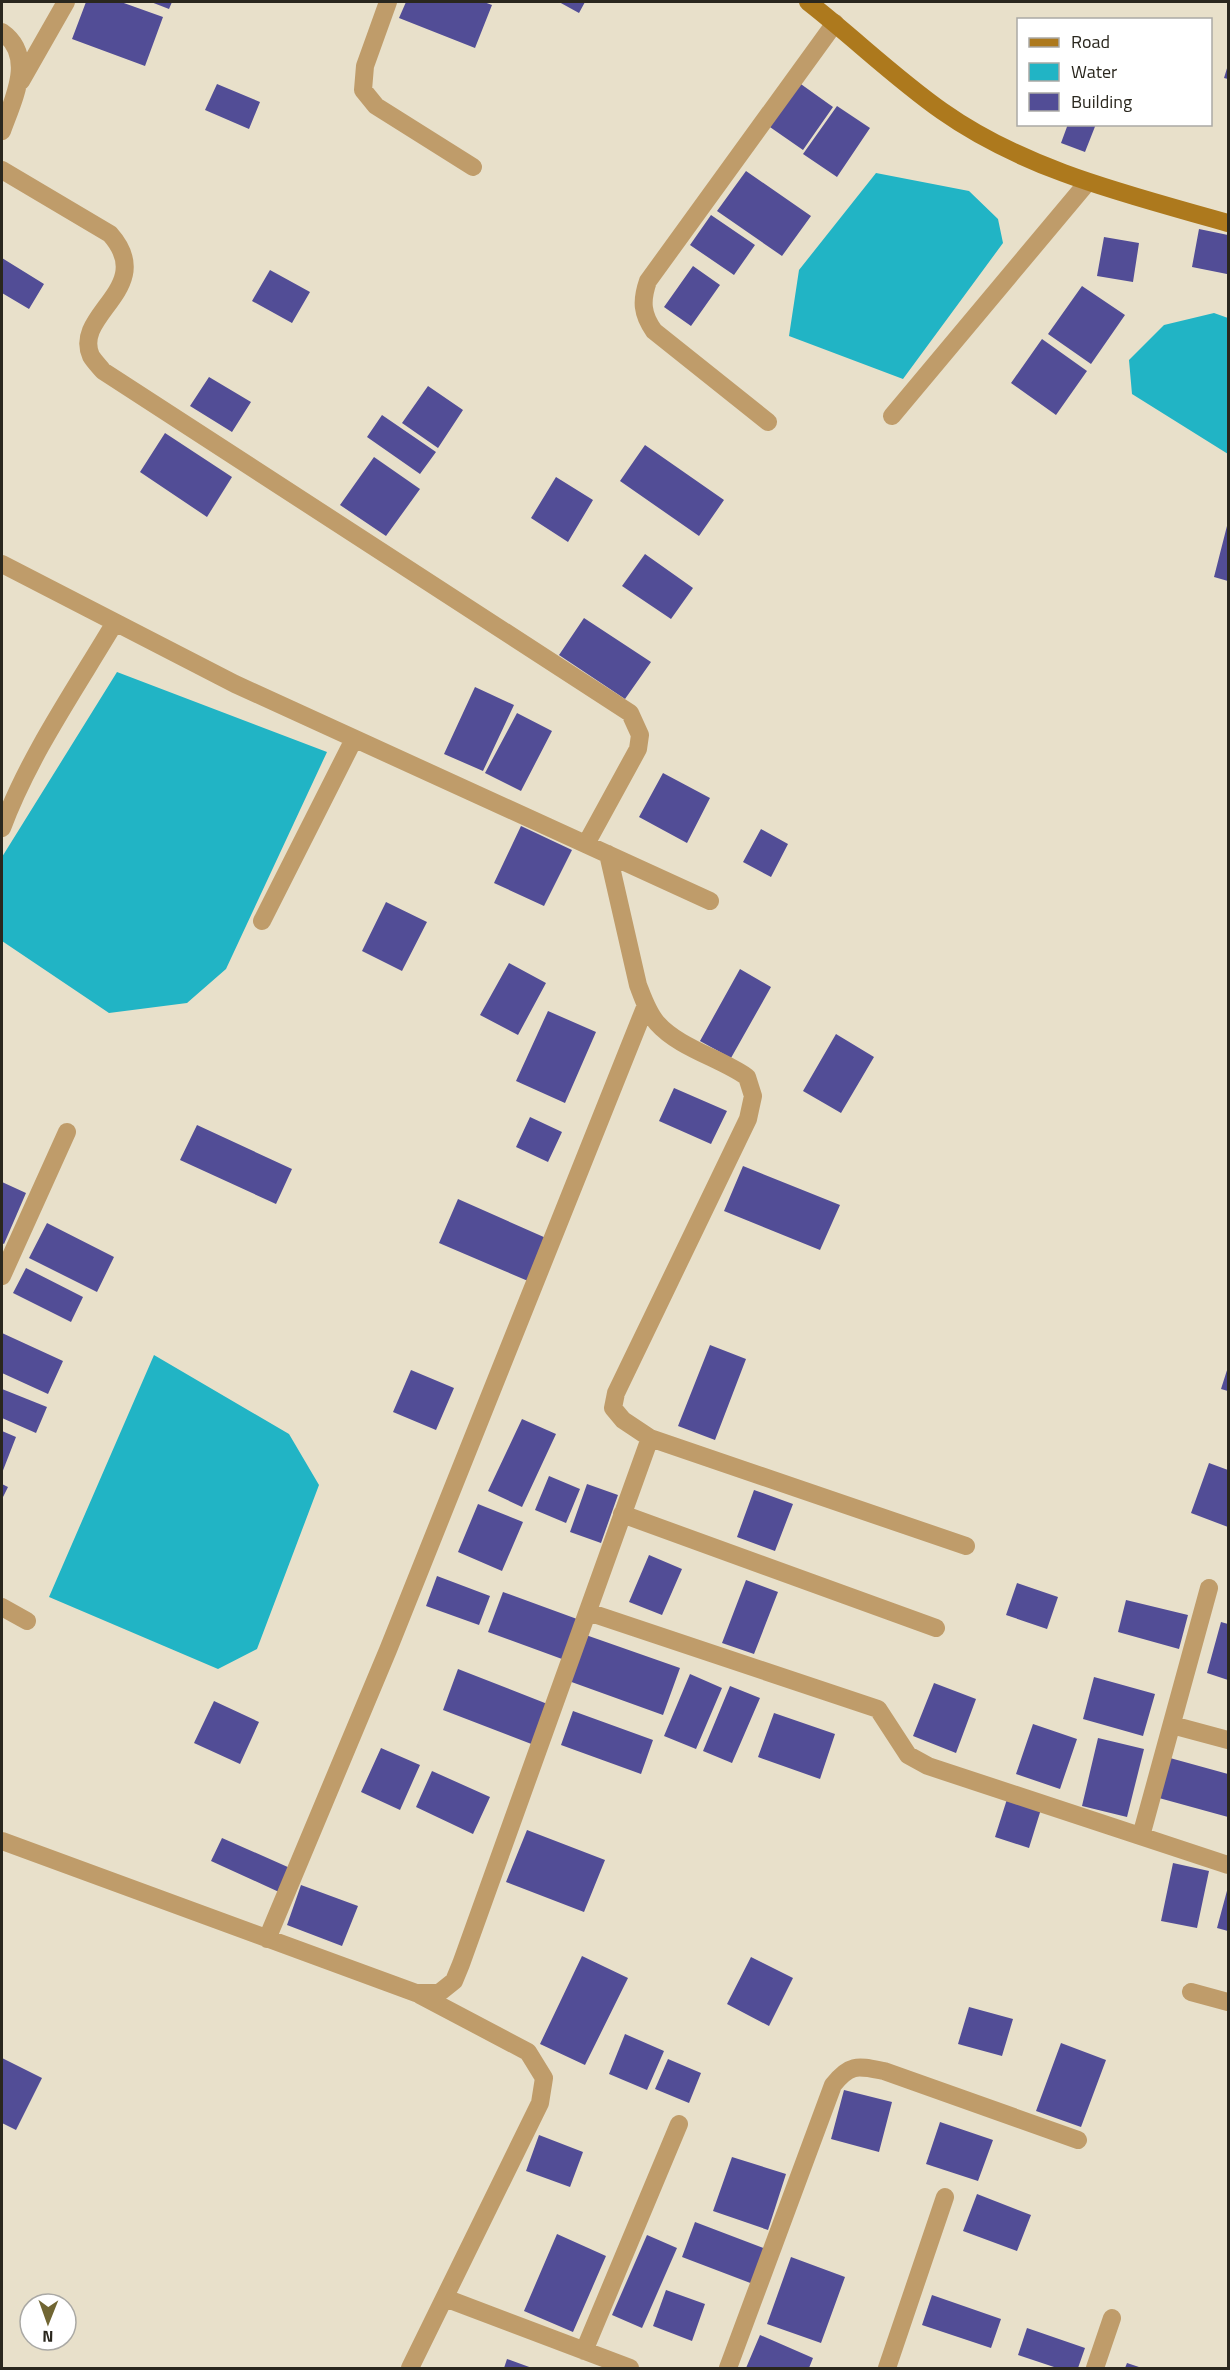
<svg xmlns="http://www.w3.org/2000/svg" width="1230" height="2370" font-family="'Titillium Web',sans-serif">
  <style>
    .water { fill: #21b4c5 }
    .building { fill: #524d96 }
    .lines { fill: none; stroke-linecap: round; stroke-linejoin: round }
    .street { stroke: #bf9c6a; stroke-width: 18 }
    .secondary { stroke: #ad791d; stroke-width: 18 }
  </style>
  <rect width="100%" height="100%" fill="#e8e0ca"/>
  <path class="water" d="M876,173L969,191L998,219L1003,243L903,379L789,336L799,270Z
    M1214,313L1228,318V454L1132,394L1129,360L1164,325Z
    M117,672L327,752L226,969L187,1003L109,1013L2,941V857Z
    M154,1355L289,1434L319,1485L257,1649L218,1669L49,1597Z"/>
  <path class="building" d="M86,2H121L163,17L145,66L72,39Z
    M151,2H172L169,9Z
    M406,2H484L492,5L475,48L399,18Z
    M559,2H585L579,13Z
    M1228,65V79L1224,78Z
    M798,82L833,107L803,150L767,125Z
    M217,84L260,102L249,129L205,110Z
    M837,106L870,128L837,177L803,154Z
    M1068,124H1096L1085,152L1061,143Z
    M746,171L811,216L782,256L717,211Z
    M711,215L755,245L734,275L690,245Z
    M1199,229L1228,235L1227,274L1192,267Z
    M1104,237L1139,243L1133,282L1097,276Z
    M2,258L44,284L29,309L2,293Z
    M693,266L720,285L691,326L664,307Z
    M270,270L310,292L292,323L252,301Z
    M1082,286L1125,315L1091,364L1048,334Z
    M1042,339L1087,371L1056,415L1011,383Z
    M209,377L251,402L232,432L190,406Z
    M428,386L463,410L438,448L402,423Z
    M382,415L436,452L420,474L367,437Z
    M165,433L232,477L207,517L140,472Z
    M645,445L724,500L699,536L620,481Z
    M374,457L420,489L386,536L340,505Z
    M556,477L593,500L568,542L531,518Z
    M1228,522V581L1214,577Z
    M645,554L693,588L671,619L622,586Z
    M584,618L651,662L625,699L559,655Z
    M475,687L514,705L483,771L444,754Z
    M517,713L552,731L521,791L485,773Z
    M663,773L710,798L687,843L639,817Z
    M521,826L572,850L544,906L494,883Z
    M761,829L788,844L771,877L743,862Z
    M386,902L427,922L402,971L362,951Z
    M509,963L546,983L518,1035L480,1015Z
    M740,969L771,987L731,1058L700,1041Z
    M548,1011L596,1032L565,1103L516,1081Z
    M836,1034L874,1057L841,1113L803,1091Z
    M674,1088L727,1111L711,1144L659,1121Z
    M530,1117L562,1132L548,1162L516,1147Z
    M197,1125L292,1169L276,1204L180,1160Z
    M743,1166L840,1205L820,1250L724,1211Z
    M2,1182L26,1193L4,1244L2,1243Z
    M458,1199L546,1238L528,1281L439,1243Z
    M47,1223L114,1257L97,1292L29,1258Z
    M26,1268L83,1297L71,1322L13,1293Z
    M2,1333L63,1361L48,1394L2,1373Z
    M710,1345L746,1359L715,1440L678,1426Z
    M1228,1367V1391L1221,1389Z
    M411,1370L454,1388L436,1430L393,1412Z
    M2,1389L47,1407L36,1433L2,1418Z
    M522,1419L556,1434L522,1507L488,1491Z
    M2,1431L16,1437L2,1473Z
    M1209,1463L1228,1470V1527L1191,1513Z
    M549,1476L580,1489L566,1523L535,1510Z
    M2,1484L8,1487L2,1499Z
    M587,1484L618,1495L601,1543L570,1532Z
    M754,1490L793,1504L775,1551L737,1537Z
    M478,1504L523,1522L502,1571L458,1552Z
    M649,1555L682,1569L662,1615L629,1602Z
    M437,1576L490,1596L479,1625L426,1606Z
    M746,1580L778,1592L754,1654L722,1643Z
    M1017,1583L1058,1597L1047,1629L1006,1615Z
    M503,1592L577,1619L562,1659L488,1632Z
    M1126,1600L1188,1615L1179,1649L1118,1632Z
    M1221,1622L1228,1624V1680L1207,1673Z
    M583,1634L680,1668L663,1715L566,1680Z
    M458,1669L550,1705L534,1745L443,1710Z
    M690,1674L722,1688L696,1749L664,1736Z
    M1094,1677L1155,1694L1143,1736L1083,1719Z
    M934,1683L976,1699L956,1753L913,1736Z
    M730,1686L760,1698L732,1763L703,1751Z
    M214,1701L259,1722L240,1764L194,1743Z
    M573,1711L653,1740L641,1774L561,1745Z
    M774,1713L835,1734L820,1779L758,1757Z
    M1033,1724L1077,1739L1060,1789L1016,1774Z
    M1098,1738L1144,1749L1127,1817L1082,1806Z
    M381,1748L420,1765L400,1810L361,1792Z
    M1170,1758L1228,1774V1817L1159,1798Z
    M432,1771L490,1797L473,1834L416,1807Z
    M1008,1796L1042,1806L1029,1848L995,1837Z
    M527,1830L605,1860L584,1912L506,1882Z
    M222,1838L290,1868L279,1892L211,1861Z
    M1173,1863L1209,1871L1197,1928L1161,1921Z
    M301,1885L358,1906L342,1946L287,1925Z
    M1228,1887V1931L1217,1928Z
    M582,1956L628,1978L585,2065L540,2044Z
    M751,1957L793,1978L769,2026L727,2004Z
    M969,2007L1013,2019L1002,2056L958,2044Z
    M625,2034L664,2051L647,2090L609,2074Z
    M1061,2043L1106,2060L1081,2127L1036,2111Z
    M2,2058L42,2078L16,2130L2,2123Z
    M668,2059L701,2073L689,2103L655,2089Z
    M844,2090L892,2102L879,2152L831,2139Z
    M940,2122L993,2140L978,2181L926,2164Z
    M539,2135L583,2152L570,2187L526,2171Z
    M732,2157L786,2174L768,2230L713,2211Z
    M977,2194L1031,2215L1017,2251L963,2231Z
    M695,2222L766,2249L753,2284L682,2257Z
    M557,2234L606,2256L573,2332L524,2311Z
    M647,2235L677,2248L642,2328L612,2315Z
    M791,2257L845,2277L821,2343L767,2324Z
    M666,2290L705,2304L692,2341L653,2326Z
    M932,2295L1001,2319L991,2348L922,2325Z
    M1027,2328L1085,2348L1078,2368H1057L1018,2355Z
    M760,2335L813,2358L809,2368H746Z
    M507,2359L532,2368H504Z
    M1127,2363L1142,2368H1125Z"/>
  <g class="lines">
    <path class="street" d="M388,2L365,66L363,90L376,106L473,167
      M2,32C36,56 13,100 2,131
      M21,81L66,2
      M2,170L110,234C158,288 72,314 91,356C94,361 99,366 103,371L630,713L640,735L638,749L586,844
      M892,416L1087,183
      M768,422L654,331C642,314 641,301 648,281L835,23
      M2,564L235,684L710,901
      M2,828C29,756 74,691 114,624
      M608,854L638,985C643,998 648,1013 657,1023C679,1048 720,1058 747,1077L753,1096L748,1119L616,1393L613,1408L623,1420L650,1438L966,1546
      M262,921L354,739
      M2,1276L67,1132
      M622,1514L936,1628
      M2,1607L27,1621
      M588,1612L878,1709L908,1755L928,1766L1228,1865
      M1172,1725L1228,1740
      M1141,1836L1209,1588
      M2,1841L416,1993H439L454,1981L461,1964L650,1438
      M267,1939L388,1650L646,1005
      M1191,1992L1228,2002
      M445,2298L630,2368
      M584,2351L679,2124
      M410,2368L540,2103L544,2078L528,2052L420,1995
      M728,2368L833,2085C850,2063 858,2066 884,2071L1078,2140
      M887,2368L945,2197
      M1095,2368L1112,2318"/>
    <path class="secondary" d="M808,2C853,37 895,78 942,111C1027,171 1130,195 1228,223"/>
  </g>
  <rect width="1230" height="2370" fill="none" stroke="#2a271e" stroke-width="6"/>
  <rect x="1017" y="18" width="195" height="108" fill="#ffffff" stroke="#aaa9a5" stroke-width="1.5"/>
  <rect x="1029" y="38" width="30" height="9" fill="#ad791d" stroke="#aaa9a5" stroke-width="1.5"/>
  <text x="1071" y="48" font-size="18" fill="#2a271e">Road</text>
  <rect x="1029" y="63" width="30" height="18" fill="#21b4c5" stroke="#aaa9a5" stroke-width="1.5"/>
  <text x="1071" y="78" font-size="18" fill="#2a271e">Water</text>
  <rect x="1029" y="93" width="30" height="18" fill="#524d96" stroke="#aaa9a5" stroke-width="1.5"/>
  <text x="1071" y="108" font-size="18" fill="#2a271e">Building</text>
  <g transform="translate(48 2322) rotate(181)"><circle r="28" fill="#ffffff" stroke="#aaa9a5" stroke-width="1.5"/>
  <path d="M0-4.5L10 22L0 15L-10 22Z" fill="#716633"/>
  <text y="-9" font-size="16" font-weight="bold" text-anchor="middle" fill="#2a271e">N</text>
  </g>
</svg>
